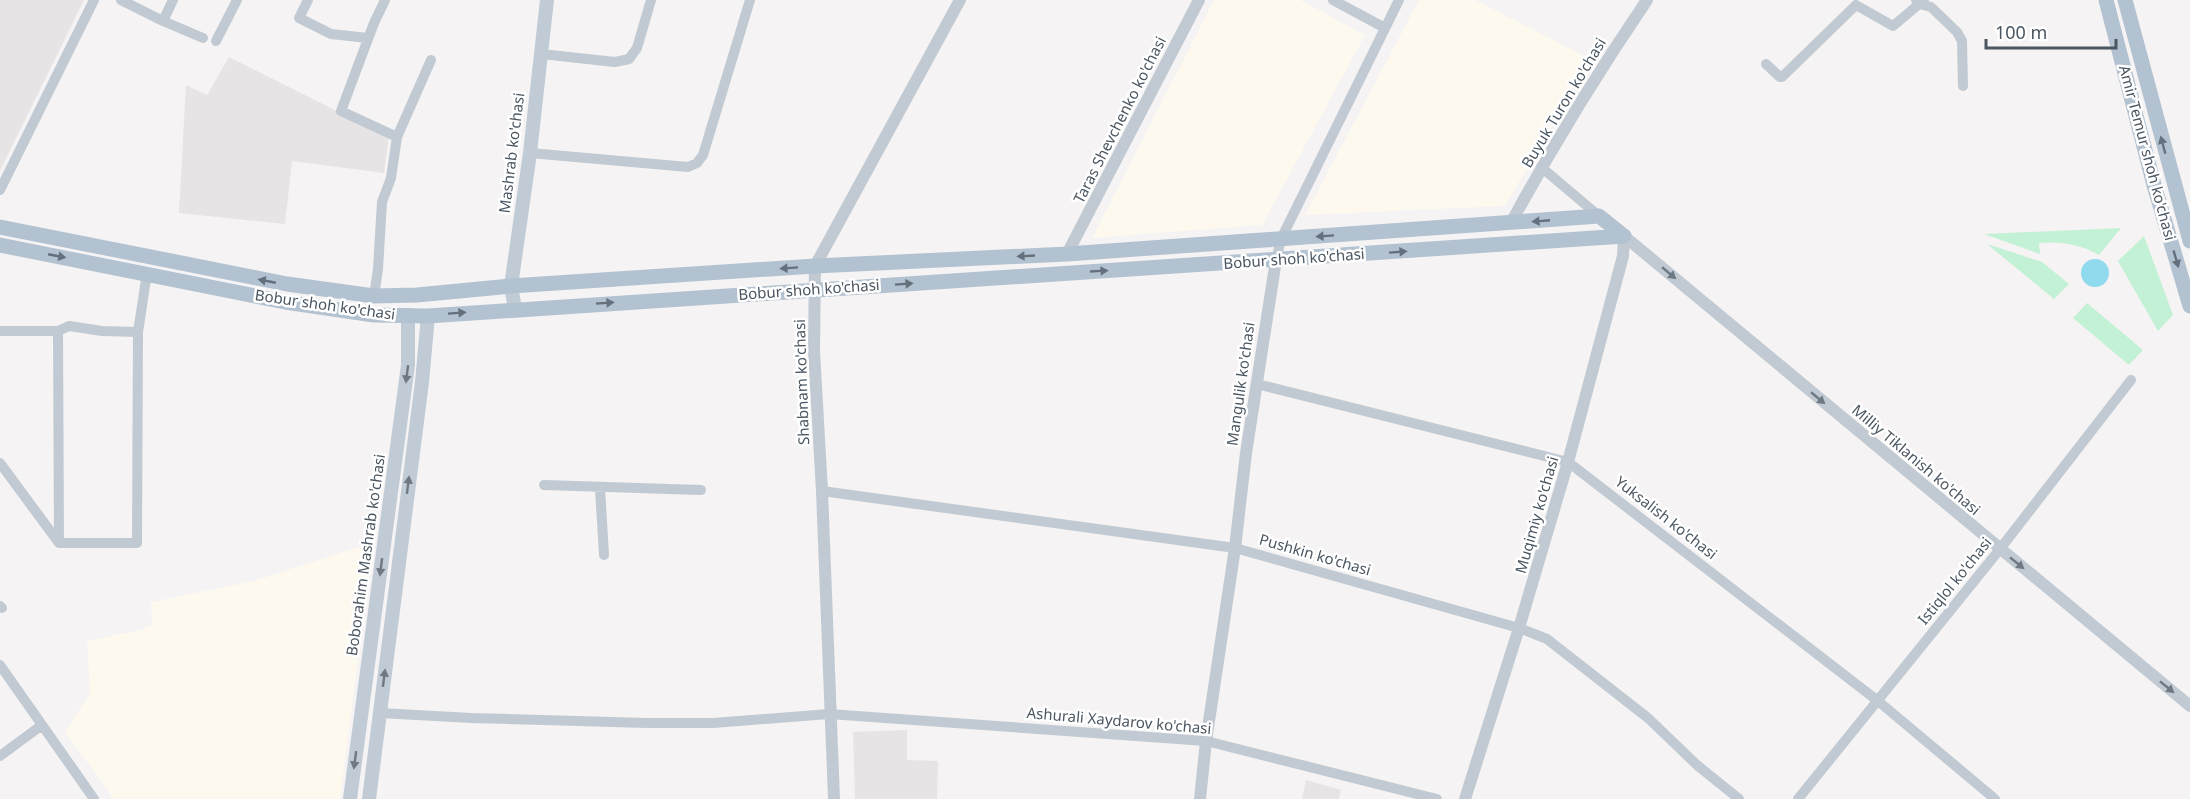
<svg xmlns="http://www.w3.org/2000/svg" width="2190" height="799" font-family="'Noto Sans',sans-serif">
  <style>
    .commercial { fill: #fdf9ef }
    .education { fill: #e6e4e5 }
    .green { fill: #c3f1d5 }
    .water { fill: #90daee }
    .lines { fill: none; stroke-linecap: round; stroke-linejoin: round }
    .minor { stroke: #c1cad2; stroke-width: 10 }
    .tertiary { stroke: #c1cad2; stroke-width: 12 }
    .secondary { stroke: #c1cbd6; stroke-width: 14 }
    .primary { stroke: #b3c2d1; stroke-width: 15 }
    .oneway { fill: #64717d }
    .oneway2 { fill: #6e7983 }
    .oneway3 { fill: #6e7984 }
    .labels { text-anchor: middle; stroke-width: 5; stroke-linejoin: round; paint-order: stroke }
    .street-label { font-size: 15px; fill: #4a5661; stroke: #fff }
  </style>
  <rect width="100%" height="100%" fill="#f5f3f3"/>
  <path class="commercial" d="M1214,0H1300L1365,35L1262,225L1092,238Z
    M1419,0H1475L1591,59L1505,206L1305,215Z
    M373,542L340,799H114L65,732L90,693L87,641L140,630L152,625L151,602L254,581Z"/>
  <path class="education" d="M0,0H84L0,171Z
    M229,57L389,137L384,173L292,161L285,224L179,213L186,85L207,95Z
    M907,730V760L938,761L937,799H855L853,732Z
    M1306,780L1341,790L1339,799H1302Z"/>
  <path class="green" d="M2121,228L2099,255C2080,244 2061,241 2039,243L2040,254L1984,234Z
    M2144,236L2173,315L2158,331L2118,261Z
    M1987,244L2042,262L2069,284L2054,299Z
    M2087,303L2143,350L2129,365L2073,318Z"/>
  <path class="water" d="M2081 273a14 14 0 1 1 28 0a14 14 0 1 1-28 0Z"/>
  <g class="lines">
    <path class="minor" d="M121,0L163,21L173,0
      M308,0L299,18L331,34L368,38
      M1333,0L1385,28
      M1916,0L1920,4L1931,7L1957,32L1962,41L1963,86
      M163,21L203,38
      M216,41L237,0
      M541,54L615,62L629,59L637,48L651,0
      M1766,64L1780,77H1782L1856,5L1893,26L1924,0
      M397,137L431,60
      M530,153L688,167L697,163L703,155L750,0
      M1541,167L1599,216
      M0,190L94,0
      M1276,260L1281,239L1399,0
      M374,296L378,269L382,202L391,178L397,137L341,111L374,23L385,0
      M0,331H58
      M1257,384L1568,462L1878,701L1995,799
      M0,463L59,543H137L138,332L147,273
      M544,485L701,490
      M600,488L604,555
      M822,491L1235,548L1519,628L1547,639L1648,718L1697,765L1739,799
      M59,543L58,331L69,326L102,331L138,332
      M0,606L2,608
      M0,665L94,799
      M380,713L471,718L647,723H713L829,714L1206,741L1437,799
      M0,756L42,725
      M1798,799L2000,549L2131,380"/>
    <path class="tertiary" d="M1511,223C1552,147 1598,72 1647,0
      M1624,236L2190,706
      M1067,254L1199,0
      M834,799L822,491L814,351L815,266L960,0
      M1200,799L1206,741L1235,548L1246,453L1276,260
      M1465,799L1519,628L1568,462L1623,256L1624,236"/>
    <path class="secondary" d="M515,309L511,286L530,153L547,0
      M350,799L408,365V315
      M369,799L422,382L428,316"/>
    <path class="primary" d="M2106,0L2154,185L2190,306
      M2125,0L2190,241
      M0,227L287,284L374,296L417,295L511,286L815,266L1067,254L1599,216L1624,236
      M0,245L285,302L374,315L428,316L1624,236"/>
  </g>
  <defs><path id="oneway-solid" d="M-6-.8H1V-3.2L6.5 0L1 3.2V.8H-6Z" transform="scale(1.5)"/></defs>
  <g class="oneway">
    <use href="#oneway-solid" transform="translate(2163 145) rotate(-105)"/>
    <use href="#oneway-solid" transform="translate(1541 221) rotate(175)"/>
    <use href="#oneway-solid" transform="translate(1325 236) rotate(176)"/>
    <use href="#oneway-solid" transform="translate(1398 252) rotate(-4)"/>
    <use href="#oneway-solid" transform="translate(57 256) rotate(11)"/>
    <use href="#oneway-solid" transform="translate(1026 256) rotate(177)"/>
    <use href="#oneway-solid" transform="translate(2176 259) rotate(74)"/>
    <use href="#oneway-solid" transform="translate(789 268) rotate(176)"/>
    <use href="#oneway-solid" transform="translate(1099 271) rotate(-3)"/>
    <use href="#oneway-solid" transform="translate(267 281) rotate(-169)"/>
    <use href="#oneway-solid" transform="translate(904 284) rotate(-4)"/>
    <use href="#oneway-solid" transform="translate(605 303) rotate(-4)"/>
    <use href="#oneway-solid" transform="translate(457 313) rotate(-4)"/>
  </g>
  <g class="oneway2">
    <use href="#oneway-solid" transform="translate(1669 273) rotate(40)"/>
    <use href="#oneway-solid" transform="translate(1818 398) rotate(40)"/>
    <use href="#oneway-solid" transform="translate(2017 563) rotate(39)"/>
    <use href="#oneway-solid" transform="translate(2167 687) rotate(39)"/>
  </g>
  <g class="oneway3">
    <use href="#oneway-solid" transform="translate(407 374) rotate(97)"/>
    <use href="#oneway-solid" transform="translate(408 485) rotate(-83)"/>
    <use href="#oneway-solid" transform="translate(381 567) rotate(97)"/>
    <use href="#oneway-solid" transform="translate(384 678) rotate(-83)"/>
    <use href="#oneway-solid" transform="translate(355 760) rotate(98)"/>
  </g>
  <g class="labels">
    <g class="street-label">
      <text transform="translate(1564 103) rotate(-59)" y="5">Buyuk Turon ko'chasi</text>
      <text transform="translate(1120 120) rotate(-63)" y="5">Taras Shevchenko ko'chasi</text>
      <text transform="translate(512 153) rotate(-83)" y="5">Mashrab ko'chasi</text>
      <text transform="translate(2147 153) rotate(75)" y="5">Amir Temur shoh ko'chasi</text>
      <text transform="translate(1294 259) rotate(-4)" y="5">Bobur shoh ko'chasi</text>
      <text transform="translate(809 290) rotate(-4)" y="5">Bobur shoh ko'chasi</text>
      <text transform="translate(325 305) rotate(8)" y="5">Bobur shoh ko'chasi</text>
      <text transform="translate(802 382) rotate(-92)" y="5">Shabnam ko'chasi</text>
      <text transform="translate(1241 384) rotate(-82)" y="5">Mangulik ko'chasi</text>
      <text transform="translate(1916 460) rotate(40)" y="5">Milliy Tiklanish ko'chasi</text>
      <text transform="translate(1537 515) rotate(-74)" y="5">Muqimiy ko'chasi</text>
      <text transform="translate(1666 518) rotate(38)" y="5">Yuksalish ko'chasi</text>
      <text transform="translate(366 555) rotate(-82)" y="5">Boborahim Mashrab ko'chasi</text>
      <text transform="translate(1315 555) rotate(16)" y="5">Pushkin ko'chasi</text>
      <text transform="translate(1955 581) rotate(-51)" y="5">Istiqlol ko'chasi</text>
      <text transform="translate(1119 721) rotate(5)" y="5">Ashurali Xaydarov ko'chasi</text>
    </g>
  </g>
  <path d="M1986 39v9h130v-9" fill="none" stroke="#4a5661" stroke-width="3"/>
  <text x="1995" y="39" font-size="18" fill="#4a5661" stroke="#ffffff" stroke-width="4.5" paint-order="stroke">100 m</text>
</svg>
